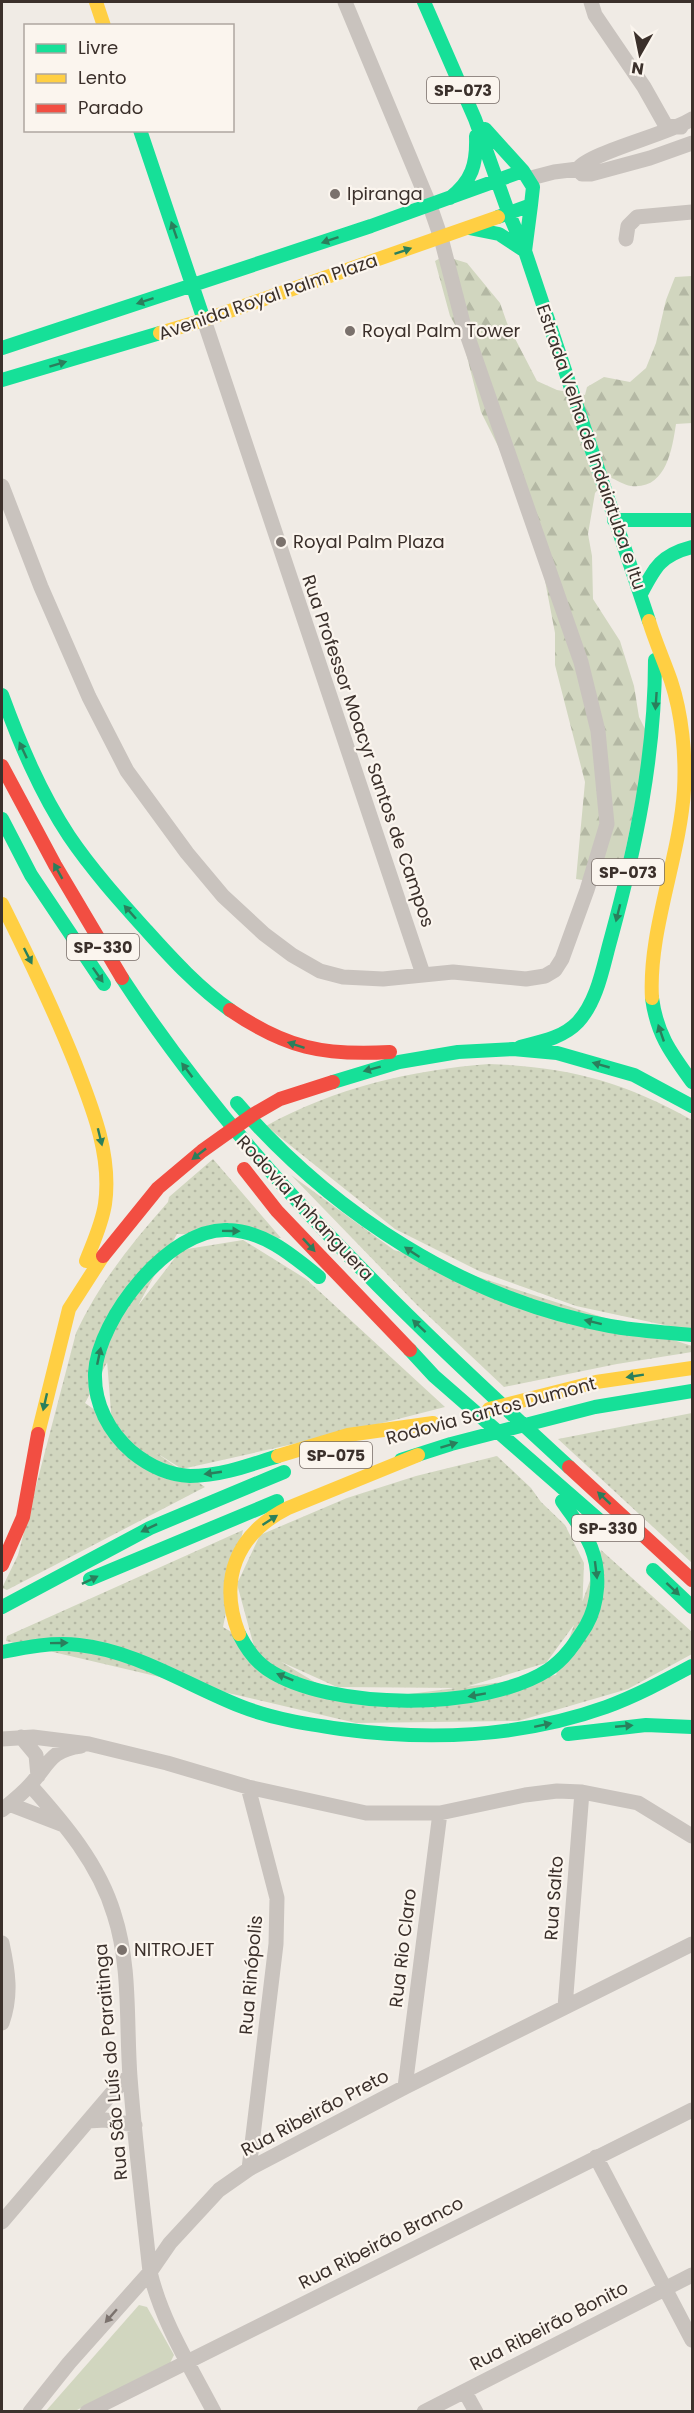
<svg xmlns="http://www.w3.org/2000/svg" width="694" height="2413" font-family="Poppins,sans-serif">
  <style>
    .grass { fill: url(#grass-dots) }
    .forest { fill: url(#forest-firs) }
    .park { fill: #d1d6bf }
    .lines { fill: none; stroke-linecap: round; stroke-linejoin: round }
    .street { stroke: #c9c3be; stroke-width: 15 }
    .fast { stroke: #16e098; stroke-width: 14 }
    .slow { stroke: #ffcf43; stroke-width: 14 }
    .jam { stroke: #f24e42; stroke-width: 14 }
    .oneway { fill: #2a7f5c }
    .oneway2 { fill: #7b726d }
    .poi-dot { fill: #7a716c; stroke: #fbf5ee; stroke-width: 2 }
    .labels { text-anchor: middle; stroke-width: 4.5; stroke-linejoin: round; paint-order: stroke }
    .shield { fill: #fbf5ee; stroke: #756b66; stroke-width: 1.5 }
    .shield-label { font-size: 16px; font-weight: bold; fill: #3b302b }
    .poi-label { font-size: 18px; fill: #3b302b; stroke: #fbf5ee; text-anchor: start }
    .street-label { font-size: 18px; fill: #3b302b; stroke: #fbf5ee }
  </style>
  <defs>
    <pattern id="grass-dots" width="8" height="8" patternUnits="userSpaceOnUse" patternTransform="scale(1.5)"><rect width="8" height="8" fill="#d1d6bf"/><path d="M2 2h.1M6 6h.1" fill="none" stroke="#b4b8a4" stroke-width="1.8" stroke-linecap="round"/></pattern>
    <pattern id="forest-firs" width="22" height="20" patternUnits="userSpaceOnUse" patternTransform="scale(1.5)"><rect width="22" height="20" fill="#d1d6bf"/><path d="M5 1l3.5 6h-7zM16 11l3.5 6h-7z" fill="#b4b8a4"/></pattern>
  </defs>
  <rect width="100%" height="100%" fill="#f0ebe5"/>
  <path class="grass" d="M489,1064C569,1067 622,1081 692,1120V1331L576,1306L479,1271L395,1229L266,1126C334,1088 411,1070 489,1064Z
    M213,1159L281,1238L177,1234L85,1403L205,1487L7,1590L2,1588L18,1555L76,1333C100,1282 131,1244 168,1202L169,1197Z
    M291,1175L394,1250L692,1346V1352L617,1364L504,1387L417,1305Z
    M243,1240L306,1279L445,1407L347,1432L182,1469L112,1425L106,1347L181,1250Z
    M692,1413V1563L558,1439Z
    M497,1456L531,1488L541,1502L565,1525L584,1563L582,1614L546,1663L462,1688L337,1687L255,1650L237,1584L260,1535L347,1498L416,1476Z
    M243,1530L223,1627L348,1702L556,1675L601,1550L692,1632V1654L628,1689L518,1721L356,1723L6,1641L7,1636Z"/>
  <path class="forest" d="M444,256L467,263L500,303L507,323L537,381L557,390L585,395L587,387L604,377L630,382L646,368L656,343L666,300L675,277L692,276V423L676,424C672,450 666,490 631,486C624,485 615,479 609,477L595,493L588,534L592,556L593,599L620,641L634,686L639,717L649,737L618,886L576,879L585,782L555,665V633L538,544L503,456L481,412L462,337L450,316L435,261Z"/>
  <path class="park" d="M139,2305L147,2307L174,2355L170,2363L75,2411L45,2412Z"/>
  <g class="lines">
    <path class="street" d="M591,2L595,15L644,87L666,126L681,127
      M692,119C669,134 588,153 578,169L582,174H591L650,158L692,143
      M531,178L554,172L578,169
      M626,239L628,226L637,217L692,212
      M204,320L423,974
      M2,486L41,587L89,697L127,771L187,853L223,896L264,934L292,955L320,971L343,977L383,979L453,972L526,979L545,976L555,970L562,959L587,890L607,824L598,731L581,662L463,323L441,238L430,206L345,2
      M21,1737L36,1755L38,1776
      M2,1739L33,1737L89,1744L167,1763L248,1787L366,1813H440L525,1795L557,1791L582,1792L638,1803L692,1836
      M30,1785C64,1823 99,1864 114,1914C131,1966 126,2023 130,2077C135,2142 143,2207 150,2272C162,2322 190,2366 214,2412
      M248,1787L277,1898L276,1944L249,2169
      M9,1804L61,1824
      M2,1810C12,1802 22,1794 30,1785C49,1764 50,1750 81,1746
      M2,1943C8,1971 12,1995 2,2023
      M565,2007L582,1792
      M405,2087L440,1813
      M88,2121L105,2120L135,2125
      M596,2157L692,2340
      M2,2222L111,2094L130,2075
      M465,2392L476,2412
      M30,2412L69,2363L150,2272L170,2243L219,2190L249,2169L405,2087L692,1944
      M87,2412L692,2110
      M424,2412L692,2275"/>
    <path class="fast" d="M424,2L475,119L509,214L525,251L649,621
      M485,129L523,171
      M140,130L204,320
      M450,198C472,181 477,164 476,136
      M469,228L499,234L525,251
      M525,251L531,205
      M2,348L371,226L523,171L533,187L531,205L498,217
      M2,380L160,333
      M614,520H692
      M641,594C655,567 661,555 692,547
      M2,695C20,744 40,792 69,836C92,870 120,901 147,931C173,960 199,988 230,1010
      M2,819L31,875L104,984
      M122,978C244,1165 406,1317 569,1467
      M652,998C657,1035 671,1053 692,1082
      M520,1047C540,1042 563,1038 578,1022C598,1000 603,966 611,938C636,846 655,756 655,660
      M333,1082L399,1062L458,1052L513,1049L557,1053L634,1075L692,1106
      M237,1103C332,1213 465,1300 610,1326C637,1331 665,1332 692,1335
      M410,1350L434,1376L606,1526
      M278,1456C250,1465 221,1476 190,1476C169,1475 148,1465 132,1452C109,1432 94,1404 95,1373C98,1318 170,1227 228,1230C264,1231 292,1255 319,1277
      M401,1460L451,1444L595,1407L692,1391
      M653,1570L692,1607
      M90,1579L277,1501
      M2,1607L150,1528L284,1472
      M239,1634C246,1648 254,1660 267,1669C329,1711 485,1711 548,1670C565,1659 575,1643 586,1626C599,1603 601,1572 591,1547C584,1530 572,1516 562,1501
      M2,1652C27,1647 52,1642 79,1645C136,1651 187,1685 240,1706C273,1719 306,1724 341,1729C429,1741 522,1737 606,1707C636,1696 664,1681 692,1666
      M568,1734L646,1725L692,1727"/>
    <path class="slow" d="M96,2L104,26
      M160,333L204,320L498,217
      M649,621C655,641 664,661 671,681C682,714 686,755 684,790C680,857 648,931 652,998
      M2,904C28,956 53,1008 75,1063C92,1107 112,1155 105,1204C102,1224 93,1243 86,1261
      M489,1409L596,1382L692,1368
      M38,1434L69,1309L103,1256
      M278,1456L348,1435L433,1423
      M239,1634C218,1580 236,1534 288,1508L418,1455"/>
    <path class="jam" d="M2,766L55,865L122,978
      M230,1010C286,1048 323,1056 390,1052
      M244,1169L277,1211L410,1350
      M103,1256L158,1188L202,1151L254,1114L280,1099L333,1082
      M569,1467L692,1580
      M2,1565L23,1517L38,1434"/>
  </g>
  <defs><path id="oneway-solid" d="M-6-.8H1V-3.2L6.5 0L1 3.2V.8H-6Z" transform="scale(1.5)"/></defs>
  <g class="oneway">
    <use href="#oneway-solid" transform="translate(174 230) rotate(-109)"/>
    <use href="#oneway-solid" transform="translate(330 240) rotate(161)"/>
    <use href="#oneway-solid" transform="translate(403 251) rotate(-19)"/>
    <use href="#oneway-solid" transform="translate(145 301) rotate(162)"/>
    <use href="#oneway-solid" transform="translate(58 364) rotate(-17)"/>
    <use href="#oneway-solid" transform="translate(656 701) rotate(94)"/>
    <use href="#oneway-solid" transform="translate(23 750) rotate(-115)"/>
    <use href="#oneway-solid" transform="translate(58 871) rotate(-119)"/>
    <use href="#oneway-solid" transform="translate(130 912) rotate(-132)"/>
    <use href="#oneway-solid" transform="translate(618 913) rotate(104)"/>
    <use href="#oneway-solid" transform="translate(28 956) rotate(63)"/>
    <use href="#oneway-solid" transform="translate(98 975) rotate(55)"/>
    <use href="#oneway-solid" transform="translate(661 1033) rotate(-109)"/>
    <use href="#oneway-solid" transform="translate(296 1045) rotate(-162)"/>
    <use href="#oneway-solid" transform="translate(601 1065) rotate(-164)"/>
    <use href="#oneway-solid" transform="translate(372 1069) rotate(165)"/>
    <use href="#oneway-solid" transform="translate(187 1070) rotate(-127)"/>
    <use href="#oneway-solid" transform="translate(100 1137) rotate(76)"/>
    <use href="#oneway-solid" transform="translate(199 1154) rotate(142)"/>
    <use href="#oneway-solid" transform="translate(231 1231) rotate(1)"/>
    <use href="#oneway-solid" transform="translate(309 1245) rotate(47)"/>
    <use href="#oneway-solid" transform="translate(412 1252) rotate(-146)"/>
    <use href="#oneway-solid" transform="translate(593 1322) rotate(-166)"/>
    <use href="#oneway-solid" transform="translate(419 1326) rotate(-137)"/>
    <use href="#oneway-solid" transform="translate(99 1356) rotate(-78)"/>
    <use href="#oneway-solid" transform="translate(635 1376) rotate(171)"/>
    <use href="#oneway-solid" transform="translate(45 1402) rotate(103)"/>
    <use href="#oneway-solid" transform="translate(449 1445) rotate(-17)"/>
    <use href="#oneway-solid" transform="translate(213 1473) rotate(172)"/>
    <use href="#oneway-solid" transform="translate(604 1498) rotate(-137)"/>
    <use href="#oneway-solid" transform="translate(270 1520) rotate(-33)"/>
    <use href="#oneway-solid" transform="translate(149 1528) rotate(154)"/>
    <use href="#oneway-solid" transform="translate(596 1570) rotate(83)"/>
    <use href="#oneway-solid" transform="translate(90 1580) rotate(-26)"/>
    <use href="#oneway-solid" transform="translate(673 1589) rotate(43)"/>
    <use href="#oneway-solid" transform="translate(59 1643) rotate(-1)"/>
    <use href="#oneway-solid" transform="translate(285 1677) rotate(-158)"/>
    <use href="#oneway-solid" transform="translate(477 1695) rotate(170)"/>
    <use href="#oneway-solid" transform="translate(543 1725) rotate(-12)"/>
    <use href="#oneway-solid" transform="translate(624 1726) rotate(-5)"/>
  </g>
  <use class="oneway2" href="#oneway-solid" transform="translate(111 2316) rotate(131)"/>
  <g class="poi-dot">
    <circle cx="335" cy="194" r="6"/>
    <circle cx="350" cy="331" r="6"/>
    <circle cx="281" cy="542" r="6"/>
    <circle cx="122" cy="1950" r="6"/>
  </g>
  <g class="labels">
    <g class="shield">
      <rect x="427" y="77" width="72" height="26" rx="4.5"/>
      <rect x="592" y="859" width="72" height="26" rx="4.5"/>
      <rect x="67" y="934" width="72" height="26" rx="4.5"/>
      <rect x="300" y="1442" width="72" height="26" rx="4.5"/>
      <rect x="572" y="1515" width="72" height="26" rx="4.5"/>
    </g>
    <g class="shield-label">
      <text x="463" y="96">SP-073</text>
      <text x="628" y="878">SP-073</text>
      <text x="103" y="953">SP-330</text>
      <text x="336" y="1461">SP-075</text>
      <text x="608" y="1534">SP-330</text>
    </g>
    <g class="poi-label">
      <text x="347" y="200">Ipiranga</text>
      <text x="362" y="337">Royal Palm Tower</text>
      <text x="293" y="548">Royal Palm Plaza</text>
      <text x="134" y="1956">NITROJET</text>
    </g>
    <g class="street-label">
      <text transform="translate(268 297) rotate(-19)" y="6">Avenida Royal Palm Plaza</text>
      <text transform="translate(591 447) rotate(71)" y="6">Estrada Velha de Indaiatuba e Itu</text>
      <text transform="translate(368 751) rotate(71)" y="6">Rua Professor Moacyr Santos de Campos</text>
      <text transform="translate(305 1208) rotate(47)" y="6">Rodovia Anhanguera</text>
      <text transform="translate(491 1411) rotate(-15)" y="6">Rodovia Santos Dumont</text>
      <text transform="translate(554 1898) rotate(-86)" y="6">Rua Salto</text>
      <text transform="translate(403 1948) rotate(-83)" y="6">Rua Rio Claro</text>
      <text transform="translate(251 1975) rotate(-85)" y="6">Rua Rinópolis</text>
      <text transform="translate(111 2062) rotate(-95)" y="6">Rua São Luís do Paraitinga</text>
      <text transform="translate(315 2113) rotate(-28)" y="6">Rua Ribeirão Preto</text>
      <text transform="translate(381 2243) rotate(-27)" y="6">Rua Ribeirão Branco</text>
      <text transform="translate(549 2326) rotate(-27)" y="6">Rua Ribeirão Bonito</text>
    </g>
  </g>
  <rect width="694" height="2413" fill="none" stroke="#3b302b" stroke-width="6"/>
  <rect x="24" y="24" width="210" height="108" fill="#fbf5ee" stroke="#aea6a0" stroke-width="1.5"/>
  <rect x="36" y="44" width="30" height="9" fill="#16e098" stroke="#aea6a0" stroke-width="1.5"/>
  <text x="78" y="54" font-size="18" fill="#3b302b">Livre</text>
  <rect x="36" y="74" width="30" height="9" fill="#ffcf43" stroke="#aea6a0" stroke-width="1.5"/>
  <text x="78" y="84" font-size="18" fill="#3b302b">Lento</text>
  <rect x="36" y="104" width="30" height="9" fill="#f24e42" stroke="#aea6a0" stroke-width="1.5"/>
  <text x="78" y="114" font-size="18" fill="#3b302b">Parado</text>
  <g transform="translate(640 54) rotate(189)" stroke="#fbf5ee" stroke-width="4.5" paint-order="stroke">
  <path d="M0-4.5L10 22L0 15L-10 22Z" fill="#3b302b"/>
  <text y="-9" font-size="16" font-weight="bold" text-anchor="middle" fill="#3b302b">N</text>
  </g>
</svg>
